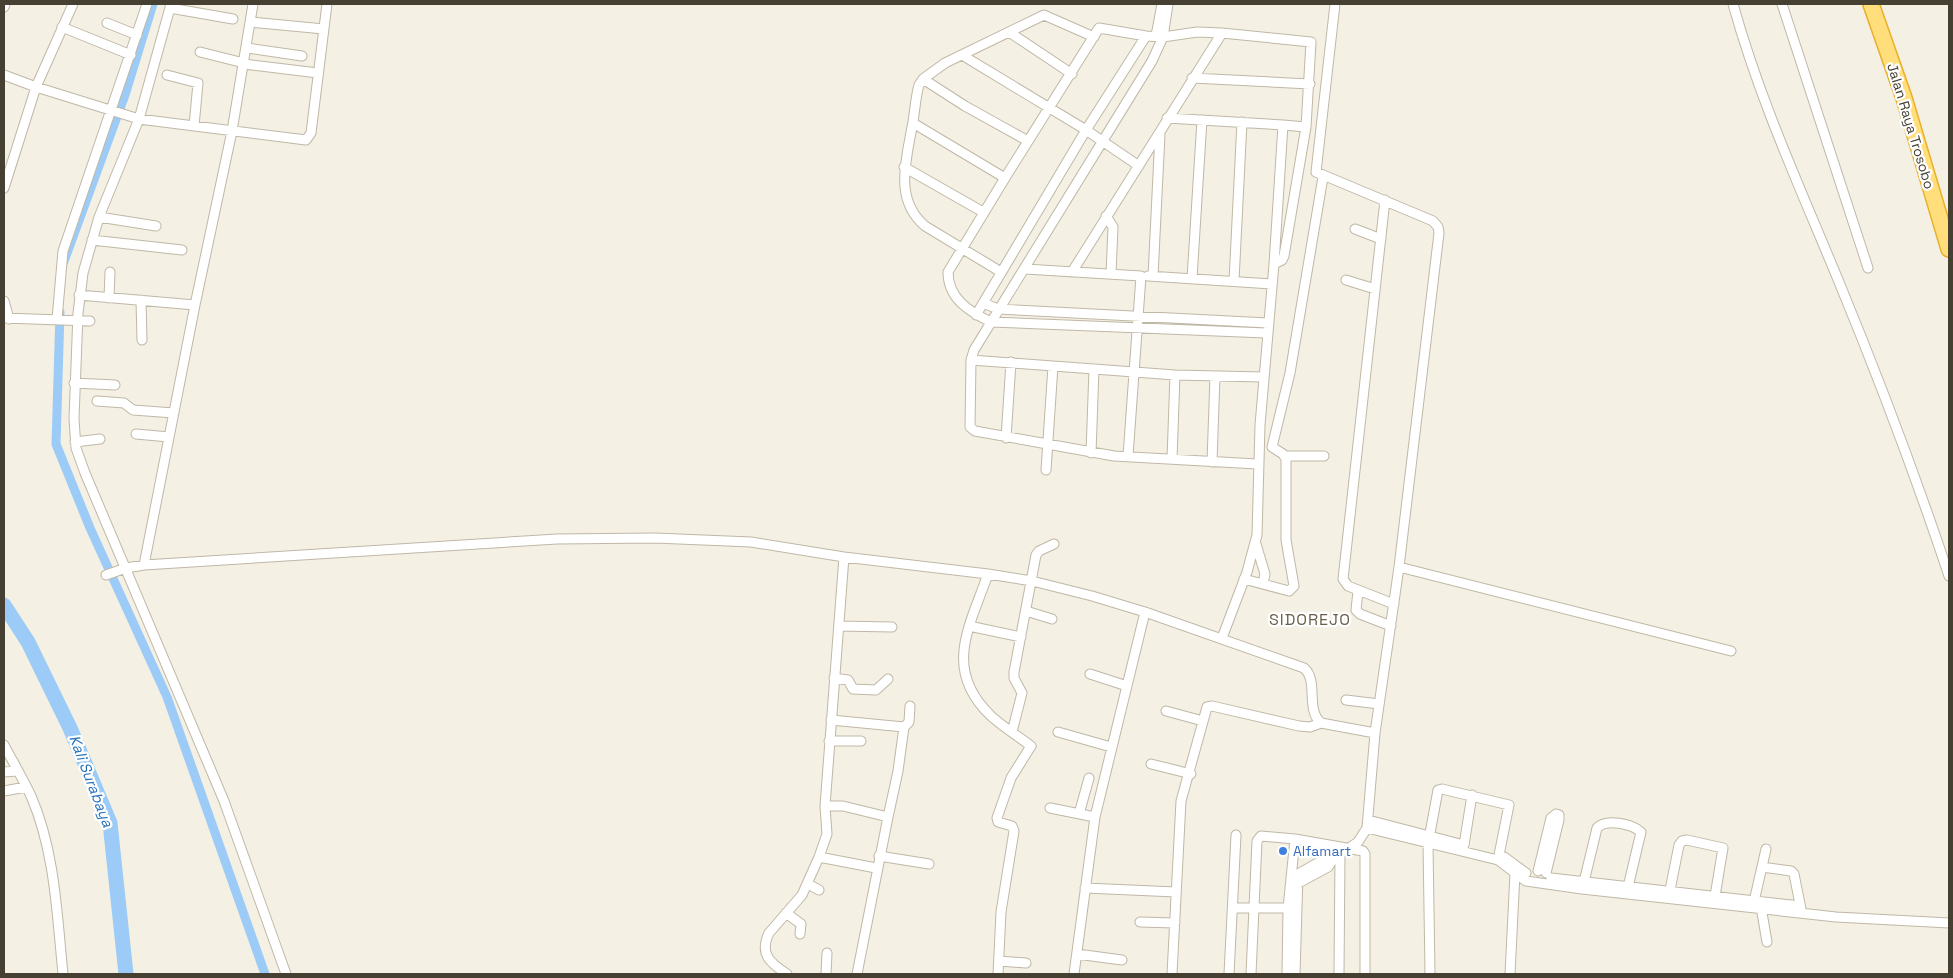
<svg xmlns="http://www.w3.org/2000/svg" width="1953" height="978" font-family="'Space Grotesk',sans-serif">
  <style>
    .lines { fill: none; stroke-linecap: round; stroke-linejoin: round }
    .canal { stroke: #9bcbf6; stroke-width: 9 }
    .river { stroke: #9bcbf6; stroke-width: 15 }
    .minor-casing { stroke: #c0b8a6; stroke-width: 11 }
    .trunk-casing { stroke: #e9af28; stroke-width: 18 }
    .minor { stroke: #fff; stroke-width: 9 }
    .trunk { stroke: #ffde7b; stroke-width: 15 }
    .shop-dot { fill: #3f7fe0; stroke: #fff; stroke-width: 2 }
    .labels { text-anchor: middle; stroke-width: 4.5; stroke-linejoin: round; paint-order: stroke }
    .street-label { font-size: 14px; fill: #464033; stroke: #fff }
    .shop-label { font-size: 14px; fill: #366cbe; stroke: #fff; text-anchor: start }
    .water-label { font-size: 15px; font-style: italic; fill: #2571ba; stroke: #fff }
    .quarter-label { font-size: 16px; letter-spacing: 1px; fill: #6a5f4a; stroke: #fff }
  </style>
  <rect width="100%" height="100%" fill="#f4f0e4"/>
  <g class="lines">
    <path class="canal" d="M63,264L125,95L153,4
      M60,312L56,444L90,528L167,697L265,974"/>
    <path class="river" d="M4,605L28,642L70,728L110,823L126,974"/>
    <g class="minor-casing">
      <path id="minor" d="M171,4L139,119L99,217L83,273L78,313L74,419L76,448L85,473L224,801L286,974
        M1168,4L1163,37L1152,61L974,350L971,360L970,427L975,431L1114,456L1257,464
        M1733,4C1760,101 1801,190 1839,282C1879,379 1916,477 1949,576
        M1782,4L1868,268
        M4,7L5,4
        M170,8L233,19
        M250,22L324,29
        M107,23L137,35
        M62,27L131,55
        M1009,32L1072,74
        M1146,36L1163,37L1197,32L1222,33L1311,42L1306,127L1284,256L1282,260L1274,264
        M1156,36L1162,4
        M247,48L302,56
        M200,52L244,63
        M962,55L1086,130L976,315
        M244,64L318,73
        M4,75L36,87L139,119L306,140L311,133L327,4
        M167,75L198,83L194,126
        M1192,78L1310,84
        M923,79L945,63L1044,15L1094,37
        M1167,118L1283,125L1274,264L1260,425L1257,535L1247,572L1222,638
        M913,123L1005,178
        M1283,125L1306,127
        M1139,166L1086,130L1146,36L1099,28L1005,178L948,272C948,299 970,312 991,322L1266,333
        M904,167L983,212
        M4,188L36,87L73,4
        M1385,200L1343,579L1348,586L1394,604
        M1106,216L1113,227L1111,274
        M99,217L156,226
        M1355,229L1381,239
        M92,240L182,250
        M1025,269L1141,276L1128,456
        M1001,272L925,226C894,200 906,161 912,127C915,113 915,99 919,85L923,79L965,106L1028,141
        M1072,272L1222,33
        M1148,276L1272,284
        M1153,276L1160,134
        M1192,278L1202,120
        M1346,280L1375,289
        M1234,281L1242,122
        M79,295L195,305
        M109,298L110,272
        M141,300L142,340
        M4,301L9,319
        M983,303L998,309L1268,323
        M4,318L90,321
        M57,319L63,251L147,4
        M971,360L1175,375L1263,377
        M74,383L115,385
        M97,401L124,403L133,410L174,413
        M136,434L169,437
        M1006,438L1011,362
        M75,442L100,439
        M1091,453L1094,369
        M1285,456H1324
        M1172,459L1175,375
        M1212,462L1215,376
        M1046,470L1053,366
        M1256,544L1265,574L1263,584
        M844,557L825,806H843L888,817L857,974
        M144,565L195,305L232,131L253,4
        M1399,567L1731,651
        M988,574C970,626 942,669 991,716C1003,727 1018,736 1031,746L1011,778L997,818L998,822L1012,826L1014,831L1001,912L998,974
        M106,575L126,568L144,565L557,539L655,538L751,542L844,557L988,574L1032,581L1092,596L1145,612L1304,668C1319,681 1305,709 1321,723L1375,733
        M1244,579L1289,591L1294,586L1286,540V459L1283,454L1272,447L1290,373L1323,177
        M1358,591L1356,610L1360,614L1391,626
        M1026,611L1052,619
        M839,626L892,627
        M969,626L1021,637
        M1090,674L1127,686
        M834,678L848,680L853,689L876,690L888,679
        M1346,700L1379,704
        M1166,711L1203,721
        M831,720L904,727
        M1012,732L1022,693L1014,678V672L1036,555L1039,551L1054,544
        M1058,732L1111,747
        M829,741H861
        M4,745C13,762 23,779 31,796C55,851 57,915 63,974
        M1151,764L1191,774
        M4,772L17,771
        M4,791L26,787
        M825,806L827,834L819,857L876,868
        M1050,808L1095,817
        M1079,814L1089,778
        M888,817L898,771L904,727L909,722L910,706
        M1368,820L1464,845L1472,795
        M1367,828L1498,860L1515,873
        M879,856L929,864
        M1504,857L1526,873
        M1762,867L1791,871L1794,874L1801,909
        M1538,871L1551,818L1556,814L1559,815V820L1546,873
        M1291,878L1323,860L1333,859L1358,842L1367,828L1375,733L1399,567L1439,233L1438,227L1433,221L1316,172L1335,4
        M1551,878L1800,906
        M808,884L819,890
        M1293,886L1328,867L1333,859
        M1583,886L1597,828C1606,818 1632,824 1641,832L1628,887
        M1085,888L1176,892
        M1669,895L1679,845L1682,841L1687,840L1723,848L1715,896
        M1753,906L1766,849
        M1761,907L1767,942
        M1234,908H1288
        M786,913L801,924L800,934
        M1140,922L1175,923
        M1077,954L1122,960
        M999,961L1026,963
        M787,974C770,963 759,954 769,933L802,895L819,857
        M826,974L827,953
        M1074,974L1095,817L1145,612
        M1172,974L1181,801L1207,707L1212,706L1299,726L1310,727L1321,723
        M1229,974L1236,835
        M1251,974L1257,841L1261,836L1295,839L1363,851L1365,854V974
        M1287,974L1288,908L1295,839
        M1295,974L1298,874
        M1339,974L1340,854
        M1430,974L1428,844L1438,790L1442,789L1509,805L1498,860
        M1510,974L1515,873L1526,881L1582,889L1836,917L1949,923"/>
    </g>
    <g class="trunk-casing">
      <path id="trunk" d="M1871,4L1904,98L1949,249"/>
    </g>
    <use href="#minor" class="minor"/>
    <use href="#trunk" class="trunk"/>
  </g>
  <circle class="shop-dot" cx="1283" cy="851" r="5"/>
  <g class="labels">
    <g class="street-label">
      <text transform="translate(1911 126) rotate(73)" y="5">Jalan Raya Trosobo</text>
    </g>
    <g class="shop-label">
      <text x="1293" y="856">Alfamart</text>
    </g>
    <g class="water-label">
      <text transform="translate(91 781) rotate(69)" y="5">Kali Surabaya</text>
    </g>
    <g class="quarter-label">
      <text x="1310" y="625">SIDOREJO</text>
    </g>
  </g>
  <rect width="1953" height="978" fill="none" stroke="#464033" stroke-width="10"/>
</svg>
